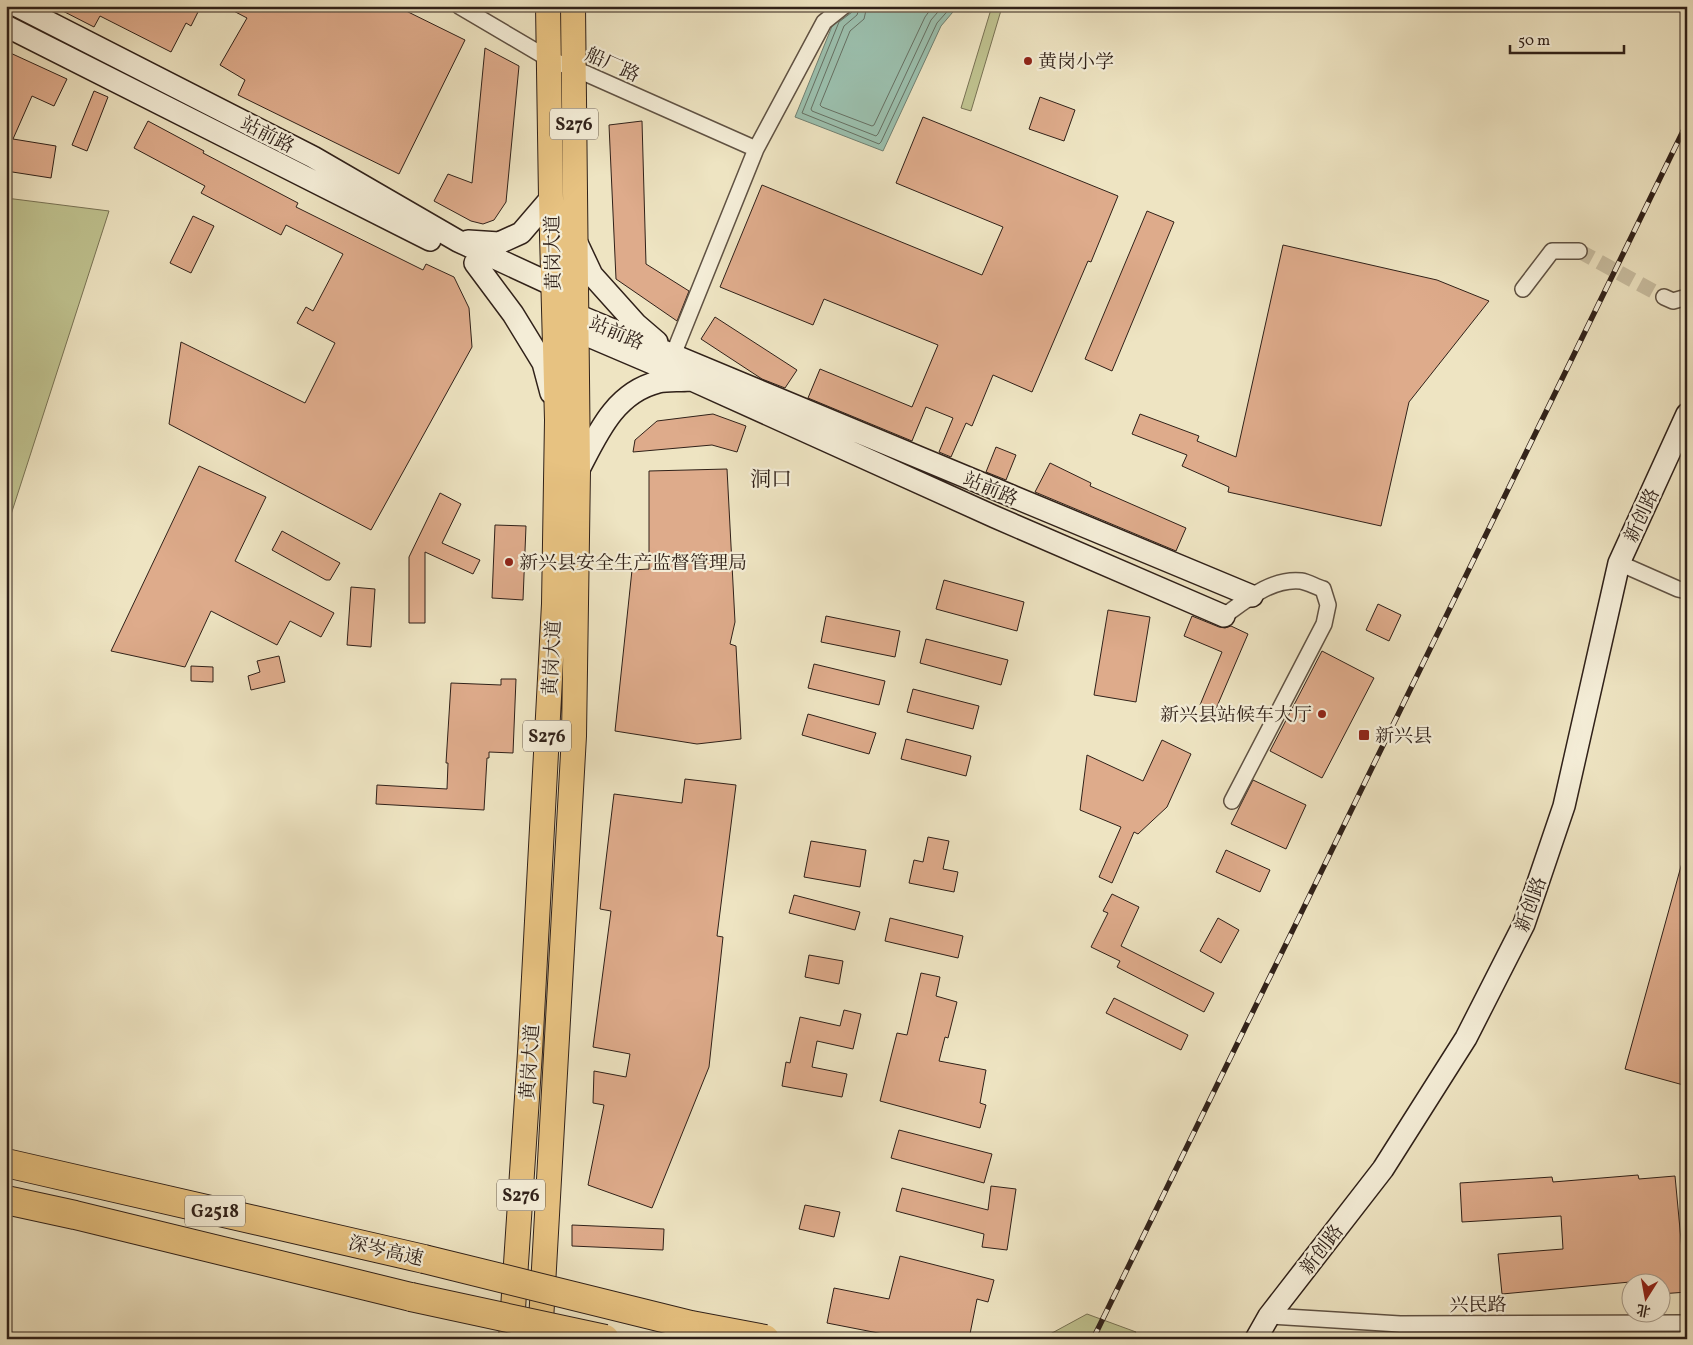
<svg xmlns="http://www.w3.org/2000/svg" width="1693" height="1345" font-family="Vollkorn,'Noto Serif SC',serif">
  <style>
    .green { fill: #bfc28f; stroke: #787254 }
    .water { fill: #9bbfad; stroke: #708072 }
    .lines { fill: none; stroke-linecap: round; stroke-linejoin: round }
    .shore { stroke: #667063; stroke-width: 1 }
    .building { fill: #deab8b; stroke: #302119 }
    .street-tunnel { stroke: #c8bda0; stroke-width: 15; stroke-dasharray: 15 8; stroke-linecap: butt }
    .street-casing { stroke: #605243; stroke-width: 18 }
    .secondary-casing { stroke: #302119; stroke-width: 24 }
    .primary-casing { stroke: #302119; stroke-width: 26 }
    .highway-casing { stroke: #302119; stroke-width: 30 }
    .street { stroke: #f4edd7; stroke-width: 15 }
    .secondary { stroke: #f4edd7; stroke-width: 21 }
    .primary { stroke: #e7c281; stroke-width: 24 }
    .highway { stroke: #e7c281; stroke-width: 28 }
    .rail-casing { stroke: #302119; stroke-width: 5.5 }
    .rail { stroke: #f4edd7; stroke-width: 4; stroke-dasharray: 11; stroke-linecap: butt }
    .highway-bridge-casing { stroke: #302119; stroke-width: 30; stroke-linecap: butt }
    .highway-bridge { stroke: #e7c281; stroke-width: 28 }
    .poi-dot { fill: #8f2418; stroke: #f4edd7; stroke-width: 2 }
    .labels { text-anchor: middle; stroke-width: 4.5; stroke-linejoin: round; paint-order: stroke }
    .shield { fill: #f4edd7; stroke: #6b5e52; stroke-width: 1 }
    .shield-label { font-size: 18px; font-weight: bold; fill: #302119 }
    .poi-label { font-size: 19px; fill: #302119; stroke: #f4edd7; text-anchor: start }
    .street-label { font-size: 19px; fill: #302119; stroke: #f4edd7 }
    .quarter-label { font-size: 21px; fill: #302119; stroke: #f4edd7 }
  </style>
  <rect width="100%" height="100%" fill="#eee4c2"/>
  <filter id="stains"><feTurbulence type="fractalNoise" baseFrequency=".004" numOctaves="4"/><feColorMatrix values="0 0 0 0 .2 0 0 0 0 .09 0 0 0 0 .02 0 0 0 .5 -.17"/></filter>
  <radialGradient id="worn" r=".72"><stop offset=".6" stop-color="#630" stop-opacity="0"/><stop offset="1" stop-color="#630" stop-opacity=".3"/></radialGradient>
  <path class="green" d="M992,6L1002,7L971,111L961,108Z
    M6,198L109,211L6,530Z
    M1087,1314L1136,1332L1132,1339H1041Z"/>
  <path class="water" d="M851,6H958L941,26L883,151L795,117L835,19Z"/>
  <g class="lines">
    <path class="shore" d="M854,6L852,12L839,22L802,113L879,144L881,142L937,23L952,6
      M860,6L857,15L844,26L811,109L812,111L876,136L878,134L931,20L943,6
      M867,6L864,19L850,31L820,105L822,107L872,126L874,125L925,17L933,6"/>
  </g>
  <path class="building" d="M53,6H201L191,26L186,23L171,52L100,16L94,27Z
    M224,6H396L465,40L399,174L238,95L245,80L220,65L247,18Z
    M485,48L519,66L506,202L494,220L483,224L471,221L434,201L448,174L472,183Z
    M6,51L67,79L54,106L32,96L13,139L56,146L51,178L6,171Z
    M94,91L108,97L87,151L72,145Z
    M1040,97L1075,110L1064,141L1029,129Z
    M923,117L1118,196L1091,262L1088,261L1032,392L993,375L972,426L966,423L951,457L939,452L953,418L926,407L912,441L808,398L820,369L912,407L938,345L824,299L813,325L720,287L762,185L982,275L1003,227L896,183Z
    M148,121L204,151L203,153L298,203L296,207L423,270L426,264L454,277L469,308L472,347L371,530L169,424L181,342L305,403L335,343L297,323L306,307L313,311L343,254L286,225L281,235L201,193L205,186L134,148Z
    M642,121L646,264L689,291L677,321L616,279L609,125Z
    M1147,211L1174,222L1112,371L1085,359Z
    M193,216L214,226L191,273L170,263Z
    M1283,245L1437,280L1489,301L1409,402L1381,526L1228,492L1229,487L1182,466L1187,455L1132,434L1140,414L1199,436L1197,441L1236,457Z
    M715,317L797,370L785,388L762,379L701,339Z
    M713,414L746,426L737,452L712,445L633,452L635,440L657,421Z
    M996,447L1016,455L1006,480L986,472Z
    M1050,463L1091,483L1090,486L1186,528L1176,551L1035,492Z
    M199,466L266,497L235,561L334,613L321,637L290,621L277,645L211,611L185,667L111,651Z
    M727,469L735,622L730,644L736,646L741,739L697,744L615,731L632,570L649,569V471Z
    M440,493L461,504L442,543L480,560L473,574L425,552V623H409V557Z
    M495,525L526,526L523,600L492,598Z
    M282,531L340,563L330,580H326L272,550Z
    M944,580L1024,602L1017,631L936,609Z
    M351,587L375,589L371,647L347,645Z
    M1378,604L1401,615L1389,641L1366,630Z
    M1108,610L1150,617L1136,702L1094,695Z
    M826,616L900,631L895,657L821,642Z
    M1192,616L1219,627L1225,628L1231,626L1248,634L1215,711L1200,705L1222,652L1184,636Z
    M926,639L1008,660L1001,685L920,663Z
    M1322,651L1374,678L1322,778L1270,751Z
    M279,656L285,682L251,690L248,676L260,672L257,661Z
    M814,664L885,681L879,705L808,688Z
    M191,666L213,667V682L191,681Z
    M501,679H516L513,753L489,752V758H487L484,810L376,804L377,785L447,789L448,763H446L451,683L501,685Z
    M913,689L979,706L973,729L907,712Z
    M808,714L876,733L869,754L802,735Z
    M906,739L971,756L966,776L901,759Z
    M1162,740L1191,754L1167,807L1138,834L1134,832L1112,883L1099,877L1121,827L1080,810L1087,755L1143,781Z
    M685,779L736,785L717,936L723,937L709,1067L652,1208L588,1185L604,1105L593,1103L594,1071L626,1077L630,1054L593,1047L611,911L600,909L614,794L682,803Z
    M1253,780L1306,805L1286,849L1231,824Z
    M928,837L949,841L943,869L958,872L954,892L909,883L914,860L923,862Z
    M811,841L866,850L860,887L804,877Z
    M1226,850L1270,870L1260,892L1216,872Z
    M1683,859L1687,860V1086L1625,1069Z
    M1112,894L1139,907L1121,946L1214,993L1204,1012L1117,967L1120,961L1091,947L1108,913L1103,911Z
    M794,895L860,912L855,930L789,913Z
    M890,918L963,936L958,958L885,941Z
    M1218,918L1239,930L1221,963L1200,951Z
    M809,955L843,961L839,984L805,977Z
    M921,973L940,977L936,996L957,1002L948,1038L945,1037L939,1061L986,1070L980,1103L986,1105L980,1128L880,1101L897,1033L907,1035Z
    M1114,998L1188,1035L1181,1050L1106,1013Z
    M844,1010L861,1014L853,1049L817,1041L812,1067L847,1074L842,1097L782,1086L786,1062L790,1063L800,1017L840,1026Z
    M899,1130L992,1154L984,1183L891,1158Z
    M1638,1175L1639,1179L1675,1176L1684,1272H1687V1292L1660,1294V1282H1630L1502,1294L1498,1254L1563,1249L1561,1216L1462,1222L1460,1183L1552,1177L1553,1182Z
    M991,1186L1016,1189L1007,1250L982,1247L984,1234L896,1211L902,1188L988,1210Z
    M805,1205L840,1212L834,1237L799,1229Z
    M572,1225L664,1229L663,1250L572,1246Z
    M900,1256L994,1280L988,1302L977,1299L969,1339H909L827,1323L834,1288L889,1299Z"/>
  <g class="lines">
    <path class="street-tunnel" d="M1579,251L1664,297"/>
    <g class="street-casing">
      <path id="street" d="M459,6L549,59L587,74L756,149
        M1523,289L1552,251H1579
        M1664,297L1673,301L1687,297
        M673,355L756,149L824,22L844,6
        M1619,563L1678,589L1687,591
        M1224,616C1246,600 1272,578 1301,581C1308,582 1316,587 1323,589L1328,605L1324,624L1232,801
        M1269,1316L1400,1324L1687,1323"/>
    </g>
    <g class="secondary-casing">
      <path id="secondary" d="M17,6L313,157L458,241L553,285L577,315L1252,596
        M6,26L430,240
        M468,241L499,243L521,233L551,198
        M576,241L592,275L636,324L657,342
        M475,263L513,314L543,363L551,393
        M575,328L577,331L692,380L995,517L1224,616
        M578,471C597,435 614,393 658,382C667,380 679,381 689,380
        M1256,1339L1269,1316L1383,1169L1466,1038L1524,924L1564,806L1619,563L1687,414"/>
    </g>
    <g class="primary-casing">
      <path id="primary" d="M511,1339L530,1052L554,604L557,420L551,198L548,6
        M540,1339L574,736L578,471L573,6"/>
    </g>
    <g class="highway-casing">
      <path id="highway" d="M6,1163L424,1259
        M6,1200L75,1215L411,1297"/>
    </g>
    <use href="#street" class="street"/>
    <use href="#secondary" class="secondary"/>
    <use href="#primary" class="primary"/>
    <use href="#highway" class="highway"/>
    <g class="rail-casing">
      <path id="rail" d="M1093,1339L1687,123"/>
    </g>
    <use href="#rail" class="rail"/>
    <g class="highway-bridge-casing">
      <path id="highway-bridge" d="M424,1259L691,1325L765,1339
        M411,1297L605,1339"/>
    </g>
    <use href="#highway-bridge" class="highway-bridge"/>
  </g>
  <g class="poi-dot">
    <circle cx="1028" cy="61" r="5"/>
    <circle cx="509" cy="562" r="5"/>
    <circle cx="1322" cy="714" r="5"/>
    <rect x="1358" y="729" width="12" height="12" rx="2.5"/>
  </g>
  <g class="labels">
    <g class="shield">
      <rect x="550" y="108.5" width="48" height="31" rx="4"/>
      <rect x="523" y="720.5" width="48" height="31" rx="4"/>
      <rect x="497" y="1179.5" width="48" height="31" rx="4"/>
      <rect x="185" y="1195.5" width="60" height="31" rx="4"/>
    </g>
    <g class="shield-label">
      <text x="574" y="130">S276</text>
      <text x="547" y="742">S276</text>
      <text x="521" y="1201">S276</text>
      <text x="215" y="1217">G2518</text>
    </g>
    <g class="poi-label">
      <text x="1038" y="68">黄岗小学</text>
      <text x="519" y="569">新兴县安全生产监督管理局</text>
      <text x="1312" y="721" text-anchor="end">新兴县站候车大厅</text>
      <text x="1375" y="742">新兴县</text>
    </g>
    <g class="street-label">
      <text transform="translate(613 64) rotate(24)" y="7">船厂路</text>
      <text transform="translate(268 134) rotate(27)" y="7">站前路</text>
      <text transform="translate(552 253) rotate(-91)" y="7">黄岗大道</text>
      <text transform="translate(617 332) rotate(23)" y="7">站前路</text>
      <text transform="translate(991 488) rotate(23)" y="7">站前路</text>
      <text transform="translate(1641 515) rotate(-65)" y="7">新创路</text>
      <text transform="translate(551 658) rotate(-87)" y="7">黄岗大道</text>
      <text transform="translate(1530 904) rotate(-70)" y="7">新创路</text>
      <text transform="translate(529 1062) rotate(-86)" y="7">黄岗大道</text>
      <text transform="translate(1321 1249) rotate(-52)" y="7">新创路</text>
      <text transform="translate(386 1250) rotate(13)" y="7">深岑高速</text>
      <text x="1478" y="1311">兴民路</text>
    </g>
    <g class="quarter-label">
      <text x="771" y="486">洞口</text>
    </g>
  </g>
  <rect width="1693" height="1345" fill="none" stroke="#eee4c2" stroke-width="25"/>
  <rect x="8" y="8" width="1678" height="1330" fill="none" stroke="#302119" stroke-width="2.5"/>
  <rect x="12" y="12" width="1668" height="1320" fill="none" stroke="#302119"/>
  <g transform="translate(1646 1298) rotate(191)"><circle r="24" fill="#f4edd7" stroke="#a69b8b"/>
  <path d="M0-4L9 19L0 12L-9 19Z" fill="#8f2418"/>
  <text y="-8" font-size="14" font-weight="bold" text-anchor="middle" fill="#302119">北</text>
  </g>
  <path d="M1510 45v8h114v-8" fill="none" stroke="#302119" stroke-width="2.5"/>
  <text x="1518" y="45" font-size="15" fill="#302119" stroke="#f4edd7" stroke-width="4" paint-order="stroke">50 m</text>
  <rect width="100%" height="100%" filter="url(#stains)"/>
  <rect width="100%" height="100%" fill="url(#worn)"/>
</svg>
